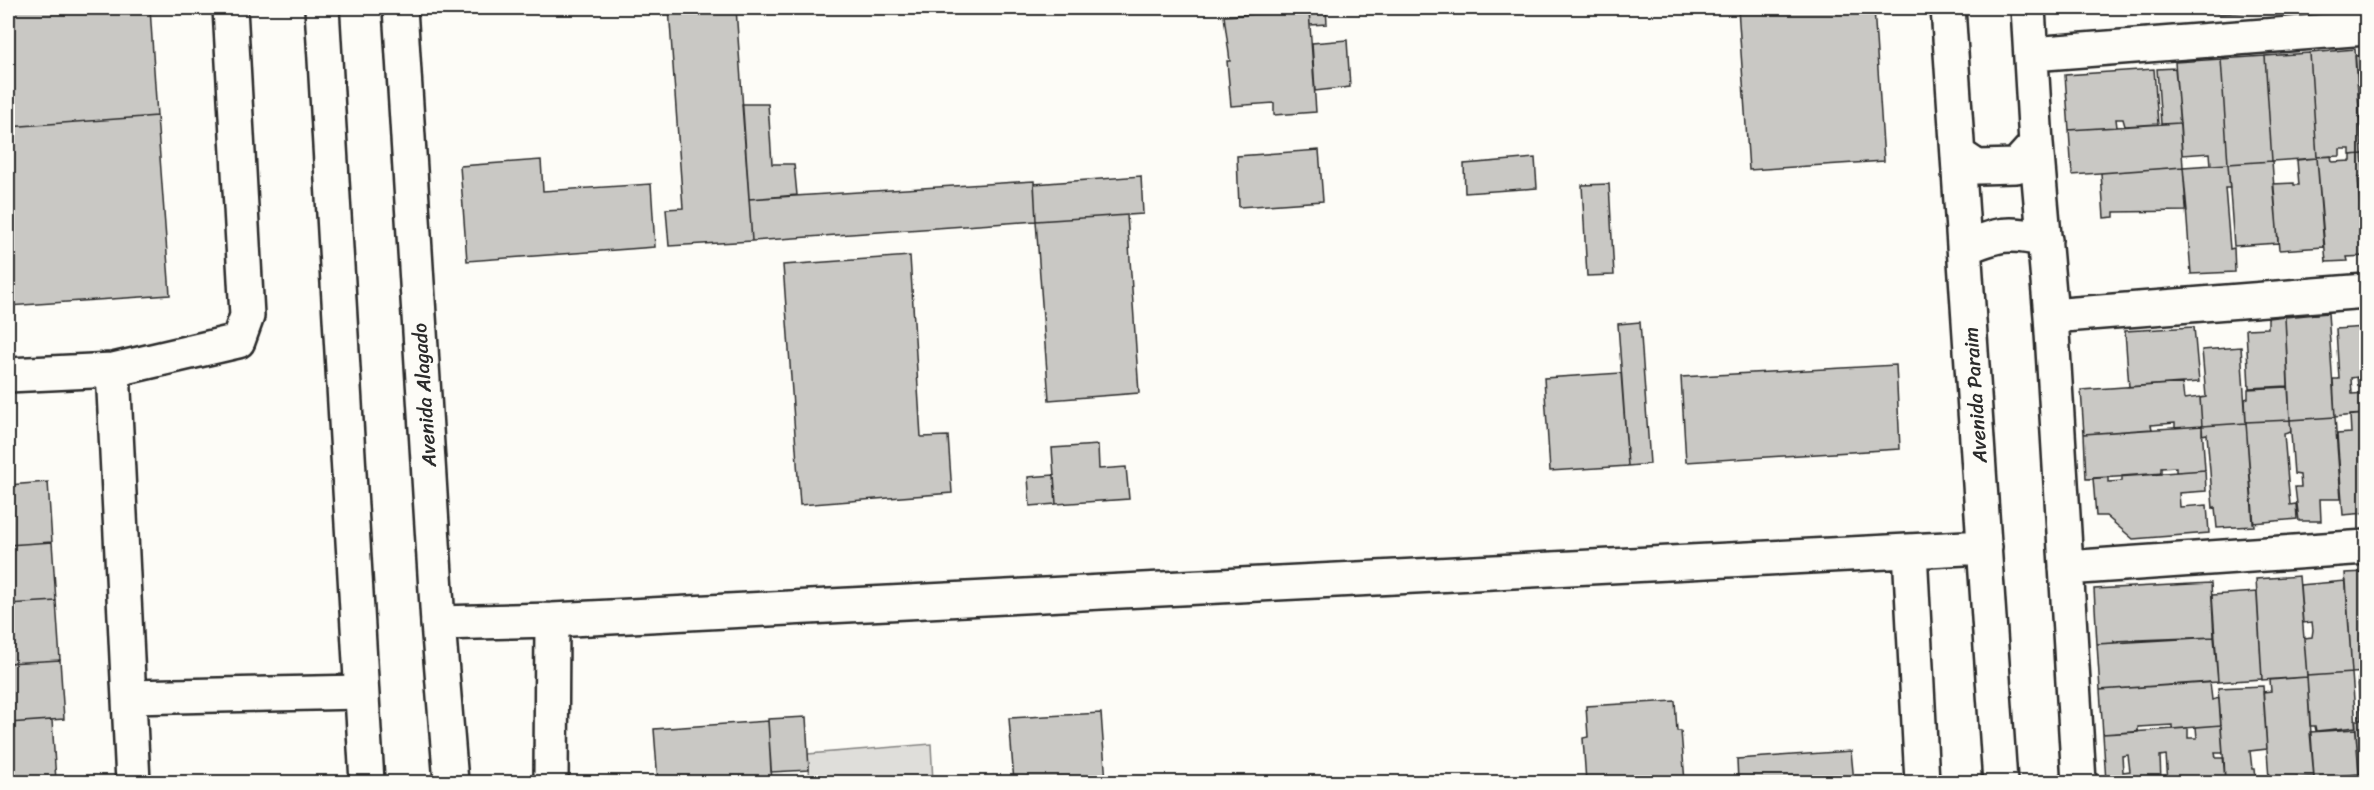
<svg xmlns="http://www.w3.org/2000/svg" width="2374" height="790" font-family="Sriracha,sans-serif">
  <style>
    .green { fill: #dfdeda; stroke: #858482; stroke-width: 1.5 }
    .building { fill: #c9c8c4; stroke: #2b2b2b; stroke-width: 1.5; fill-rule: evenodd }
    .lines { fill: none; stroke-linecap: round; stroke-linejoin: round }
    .minor-casing { stroke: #2b2b2b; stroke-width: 38 }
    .major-casing { stroke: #2b2b2b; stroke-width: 38 }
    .minor { stroke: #fdfcf7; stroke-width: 33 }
    .major { stroke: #fdfcf7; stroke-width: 33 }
    .labels { text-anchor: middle; stroke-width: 4.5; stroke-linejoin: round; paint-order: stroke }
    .street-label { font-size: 20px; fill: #2b2b2b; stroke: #fdfcf7 }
  </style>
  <rect width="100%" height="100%" fill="#fdfcf7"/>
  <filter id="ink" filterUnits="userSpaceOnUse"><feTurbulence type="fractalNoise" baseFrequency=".0167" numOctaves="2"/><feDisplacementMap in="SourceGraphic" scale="12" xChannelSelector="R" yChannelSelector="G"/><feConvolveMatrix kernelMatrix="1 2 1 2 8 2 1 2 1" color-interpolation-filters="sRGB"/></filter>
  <g filter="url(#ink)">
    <path class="green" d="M931,744L933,782H810L808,754Z"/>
    <path class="building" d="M8,8H150L157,116L8,127Z
      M669,8H736L752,241L669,246L666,209L683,208Z
      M1309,8H1326L1327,24L1310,25Z
      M1738,8H1874L1884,161L1749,170Z
      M2104,8H2172L2104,12Z
      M2172,8H2217L2218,10L2172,13Z
      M2217,8H2262L2263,11L2218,14Z
      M1309,11L1316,112L1274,115V103L1231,106L1227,61H1230L1224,16Z
      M1347,40L1350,87L1315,91L1312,43Z
      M2355,49L2362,154L2350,155V149H2340V156L2317,157L2310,53Z
      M2310,53L2317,158L2272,161L2265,56Z
      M2366,55V154H2362L2358,94H2364L2362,73H2356L2355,56Z
      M2265,56L2272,161L2228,164L2221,59Z
      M2221,59L2228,164L2211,165L2210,153L2182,155L2175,62Z
      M2175,68L2180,123L2161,124L2157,69Z
      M2154,69L2158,124L2125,126L2123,119H2116L2117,127L2069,130L2065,75Z
      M742,104H768L772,164H794L797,195L749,199Z
      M157,116L170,295L8,306V127Z
      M2180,123L2183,167L2072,175L2069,130Z
      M1319,150L1323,201L1239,207L1237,156Z
      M2362,154L2364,177H2358L2362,238H2366V256L2347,257L2348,261L2326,262L2317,157L2331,156L2332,162L2351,161V155Z
      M2362,154H2366V227L2364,177Z
      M1535,158L1537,188L1465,193L1464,164Z
      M2317,158L2324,247L2279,250L2273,184L2294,183V185H2299L2297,160Z
      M541,160L543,191L651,184L655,247L467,261L460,166Z
      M2272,161L2278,243L2234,246L2228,164Z
      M2228,164L2230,188H2225L2230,249L2234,248L2235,272L2191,274L2183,167Z
      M2183,167L2187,211L2114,212V217L2104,218L2101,173Z
      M1141,176L1143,214L1036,221L1034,184Z
      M1034,181L1036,221L752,241L749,199Z
      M1609,184L1614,275L1587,276L1582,185Z
      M1127,215L1139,393L1049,400L1036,221Z
      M910,256L921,437L948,436L952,493L800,505L783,265Z
      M2328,313L2335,417L2290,420L2285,317Z
      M2285,316L2288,386L2249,388L2246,329L2268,328V318Z
      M1640,322L1650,464L1628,466L1618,324Z
      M2194,327L2199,382L2129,387L2125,331Z
      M2366,327V386H2358L2357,377L2351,378L2352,394L2366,393V414L2335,417L2333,379H2339L2336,329Z
      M2241,347L2246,423L2202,426L2200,398L2206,397L2202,350Z
      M1896,365L1900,449L1686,462L1681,377Z
      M1621,373L1628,466L1550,471L1544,378Z
      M2182,383L2184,399L2200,397L2202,426L2175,428V423L2151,425L2152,429L2084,434L2081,390Z
      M2288,387L2290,420L2246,422L2245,399L2248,398V389Z
      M2366,414V513L2343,515L2337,434L2351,433L2350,415Z
      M2335,417L2341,499H2320L2321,521H2299L2295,487H2301L2300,475L2294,474L2290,420Z
      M2290,420L2291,432L2284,434L2290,505L2296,504L2297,519L2253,523L2246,422Z
      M2246,423L2254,526L2217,528L2215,507L2213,508L2207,434L2202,435V426Z
      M2202,426L2205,470L2176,472V467L2161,468V474L2086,479L2084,434Z
      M1098,445L1099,469L1126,467L1129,499L1056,504L1052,448Z
      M2205,470L2206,491L2179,493L2180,507L2207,505L2209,533L2133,539L2106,516H2096L2093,478L2109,477V482L2122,481V476Z
      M1054,475L1056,504L1030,506L1028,477Z
      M48,482L52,542L8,545V485Z
      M52,542L56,601L8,604V545Z
      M2366,572V672L2352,673L2345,573Z
      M2299,576L2307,677L2262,680L2256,579Z
      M2346,581L2352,673L2307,676L2304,638L2312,637L2313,630L2312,622L2303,623L2300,585Z
      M2211,583L2214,637L2114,641V643L2097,644L2094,589Z
      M2257,592L2262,679L2218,682L2212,595Z
      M56,601L60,660L8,663V604Z
      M2214,637L2218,682L2100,690L2097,644Z
      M60,660L64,719L8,723V663Z
      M2352,673L2356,727L2316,731L2315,726H2310L2307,676Z
      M2307,677L2314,777L2269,779L2263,692L2271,691L2270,680Z
      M2366,678V773L2359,774L2355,720H2361L2358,679Z
      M2210,682L2212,700L2219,698L2221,725L2172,729V725L2138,727V732L2103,734L2100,690Z
      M2263,686L2267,749L2250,751L2252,769H2255L2256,779L2225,781L2218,688Z
      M1675,701L1677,731H1681L1685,782H1586L1583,738L1588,737L1586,706Z
      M1101,713L1106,782H1014L1009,718Z
      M806,717L809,770L771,772L768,719Z
      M52,720L56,781L8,782V723Z
      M768,721L772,782H658L654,729Z
      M2221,725L2223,753H2215L2216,758H2224L2225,781L2168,782L2166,755L2160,756L2161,782H2106L2103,734L2188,728V738H2197L2196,727ZM2128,755L2130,771L2123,772L2122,756Z
      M2356,729L2359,774L2314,778L2310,732Z
      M1851,751L1854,782H1738L1737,759Z"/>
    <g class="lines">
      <g class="minor-casing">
        <path id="minor" d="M1948,8L2000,782
          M2028,8L2036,144L2051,316L2079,782
          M2032,54L2366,28
          M1959,155L1977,167L2016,166L2036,144
          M1964,248C1997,234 2009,231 2045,240
          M2051,316L2366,291
          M113,370L238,341L247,316L230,8
          M8,375L113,370L133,782
          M1910,551L1922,782
          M2066,568L2366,547
          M438,623L552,620L1985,547
          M130,697L360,692
          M551,782L552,620"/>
      </g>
      <g class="major-casing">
        <path id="major" d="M322,8L367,782
          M400,8L438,623L451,782"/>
      </g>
      <use href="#minor" class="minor"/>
      <use href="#major" class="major"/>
    </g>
  </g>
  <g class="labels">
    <g class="street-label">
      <text transform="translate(424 395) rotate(-94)" y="7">Avenida Alagado</text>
      <text transform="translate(1975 395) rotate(-94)" y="7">Avenida Paraim</text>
    </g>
  </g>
  <rect width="2374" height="790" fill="none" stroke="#fdfcf7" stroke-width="30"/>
  <rect x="15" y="15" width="2344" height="760" fill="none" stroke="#2b2b2b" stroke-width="2" filter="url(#ink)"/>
</svg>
